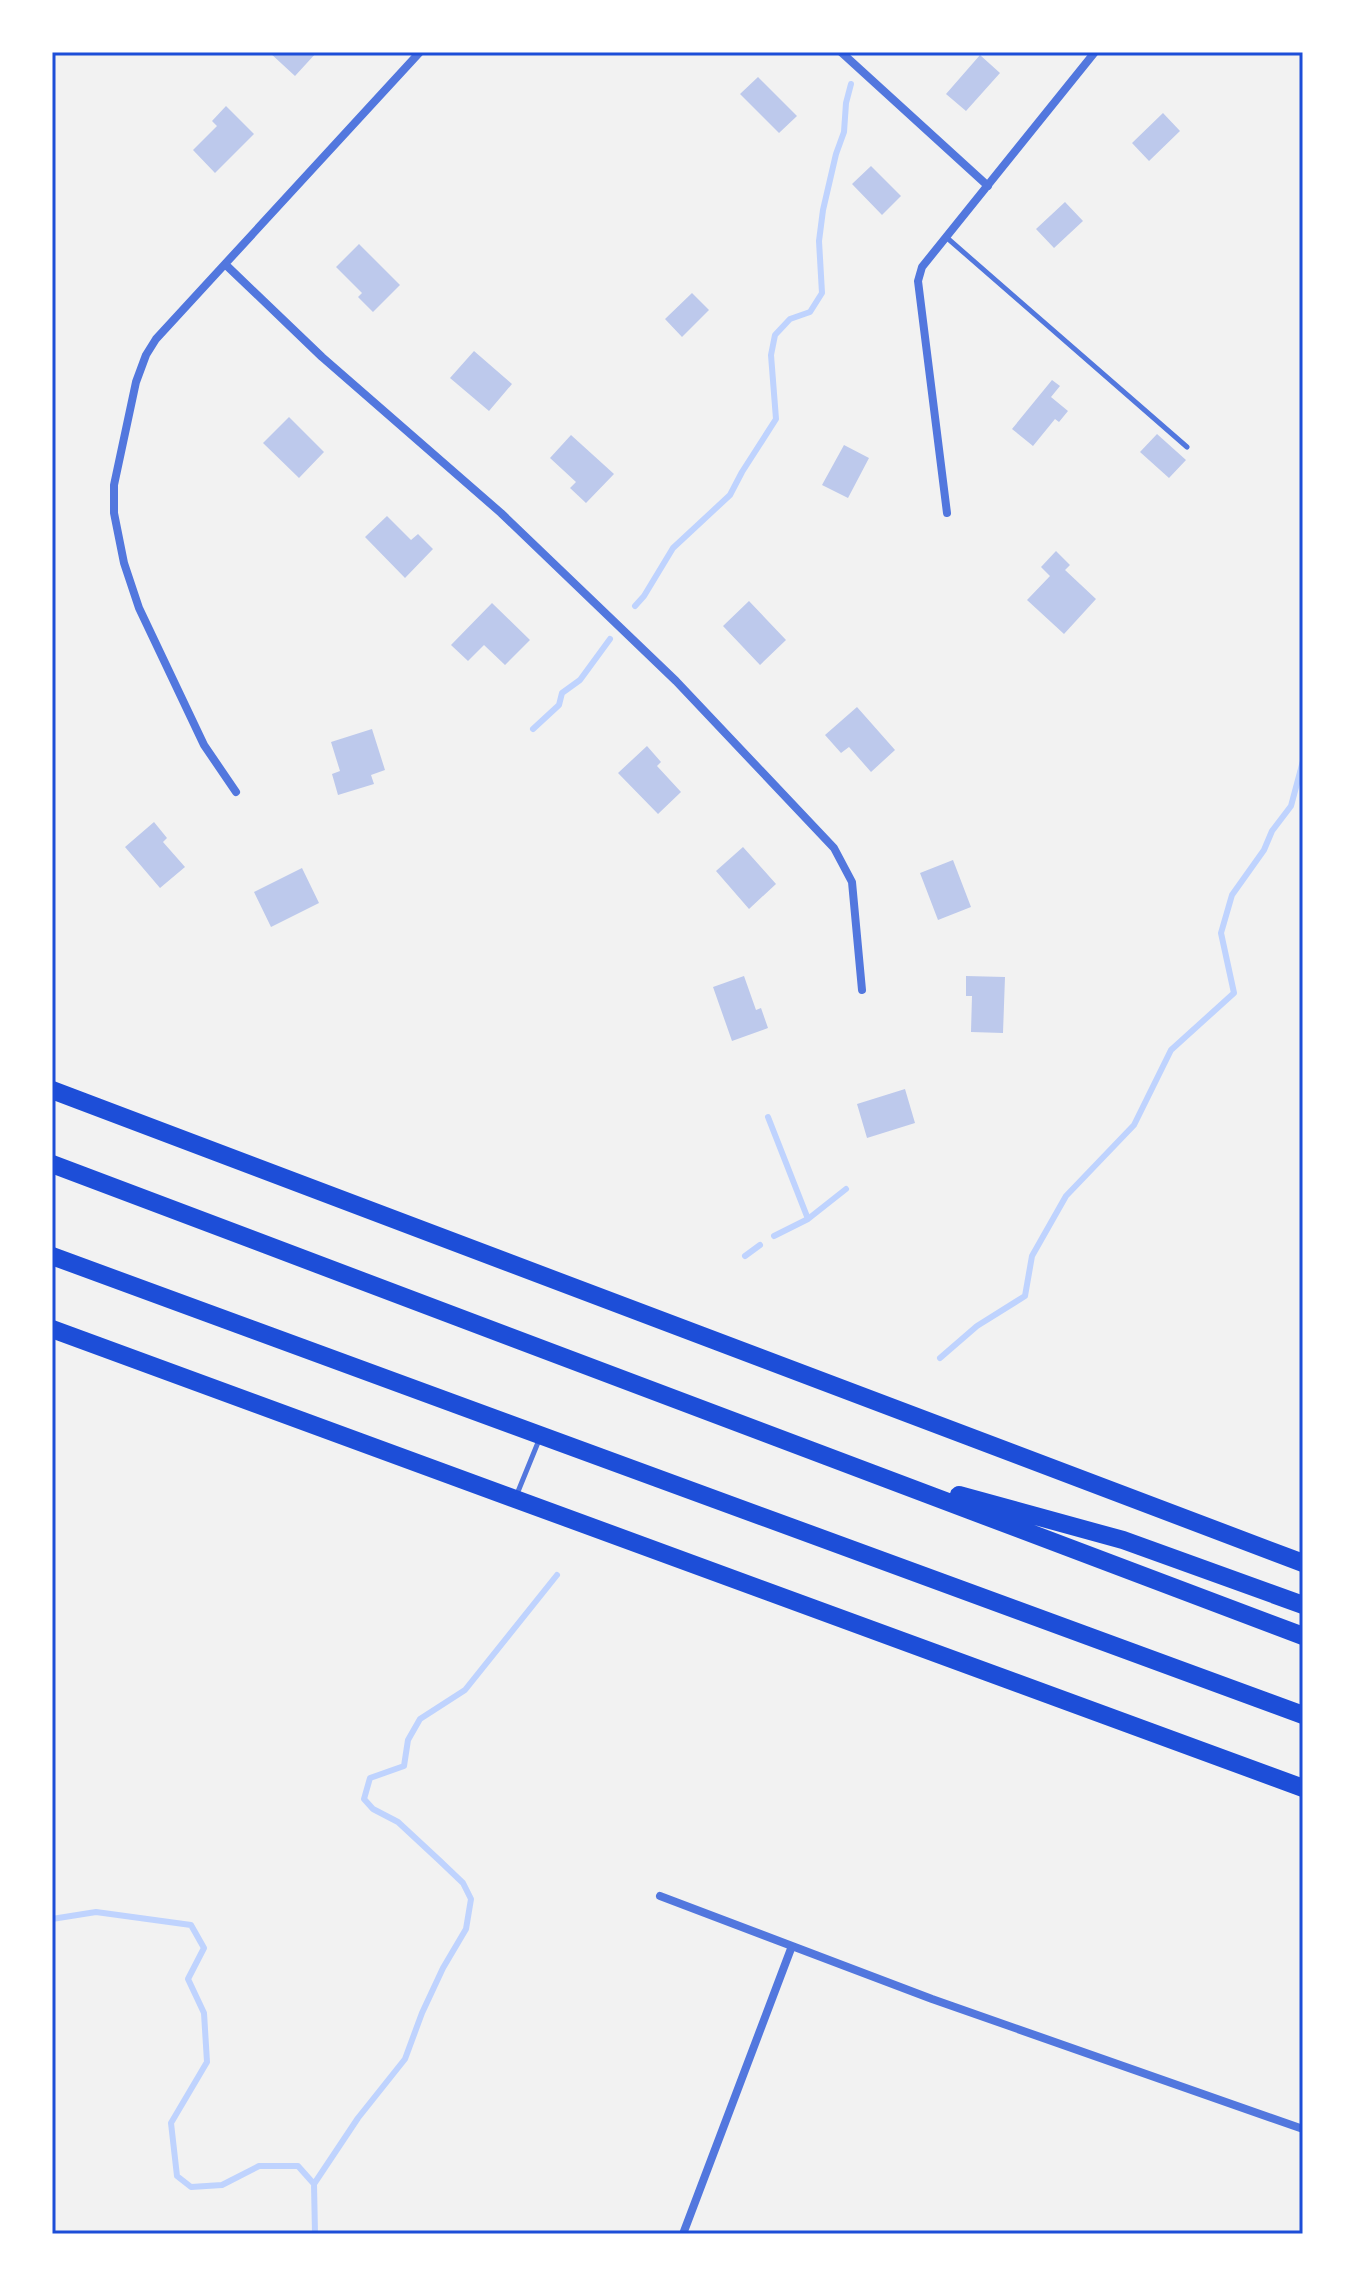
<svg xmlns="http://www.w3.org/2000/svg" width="1355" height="2286" font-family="Poppins,sans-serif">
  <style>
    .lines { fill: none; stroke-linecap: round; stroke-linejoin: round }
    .stream { stroke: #bfd3fe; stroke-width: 6 }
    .building { fill: #bdc9ec }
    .service { stroke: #5277de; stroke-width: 5 }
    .minor { stroke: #5277de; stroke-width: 8 }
    .motorway { stroke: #1d4ed8; stroke-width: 18 }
    .neatline { fill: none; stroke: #1d4ed8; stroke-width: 3 }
  </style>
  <rect width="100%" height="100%" fill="#f2f2f2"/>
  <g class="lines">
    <path class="stream" d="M635,606L644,596L673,548L730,495L742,472L776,419L771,355L775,335L790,319L810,312L822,293L819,241L823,210L836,154L844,132L846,103L851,84
      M533,729L559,705L562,693L580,680L610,639
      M768,1117L808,1219
      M774,1236L808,1219L846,1189
      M745,1256L760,1245
      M940,1358L977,1326L1025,1296L1032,1256L1066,1196L1134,1125L1171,1050L1234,993L1221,933L1232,895L1264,850L1272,831L1291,806L1303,761
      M52,1919L96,1912L191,1925L204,1948L188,1979L204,2013L207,2062L171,2123L177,2176L191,2187L222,2185L259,2166H298L314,2184L315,2234
      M314,2184L358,2118L405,2059L422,2013L443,1968L466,1929L471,1899L463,1883L440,1861L398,1822L373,1809L364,1799L370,1778L404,1766L408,1740L420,1719L465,1690L557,1575"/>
  </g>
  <path class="building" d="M269,52H317L295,76Z
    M980,55L1000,73L966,111L946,94Z
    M758,77L797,116L779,133L740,94Z
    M226,106L254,134L215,173L193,150L217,126L212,121Z
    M1163,113L1180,131L1149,161L1132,143Z
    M871,166L901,196L882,215L852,184Z
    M1065,202L1083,221L1054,248L1036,229Z
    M359,244L400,285L373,312L358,297L362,293L336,267Z
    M692,293L709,310L682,337L665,319Z
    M474,351L512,384L489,411L450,378Z
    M1052,380L1060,386L1051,397L1068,411L1059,422L1055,419L1033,446L1012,429Z
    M289,417L324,452L299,478L263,443Z
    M1157,434L1186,460L1169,478L1140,452Z
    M571,435L614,474L586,503L570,488L576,482L550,458Z
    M844,445L869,458L848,498L822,485Z
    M387,516L411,540L418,534L433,549L405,578L365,537Z
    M1056,551L1070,565L1065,570L1096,599L1064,634L1027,600L1050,576L1041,567Z
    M749,601L786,640L760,665L723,626Z
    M492,603L530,640L505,665L484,645L468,661L451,645Z
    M857,707L895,750L871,772L849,747L841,753L825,735Z
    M372,729L385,770L371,775L374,784L338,795L332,774L340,771L331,742Z
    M647,746L661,762L657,766L681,792L658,814L618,773Z
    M154,822L167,838L163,842L185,867L160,888L125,847Z
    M743,847L776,884L749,909L716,871Z
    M953,860L971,907L938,920L920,873Z
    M302,868L319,903L271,927L254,892Z
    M744,976L756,1010L761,1008L768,1028L732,1041L713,987Z
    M966,976L1005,977L1003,1033L971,1032L972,996H966Z
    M905,1089L915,1123L867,1138L857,1104Z"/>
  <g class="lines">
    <path class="service" d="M946,237L1187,447
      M517,1494L539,1440"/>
    <path class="minor" d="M841,52L988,186
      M226,265L322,357L501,513L676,681L834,848L852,882L862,990
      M947,513L918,281L922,267L1095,52
      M236,792L204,745L139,608L124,563L114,513V485L136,382L146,355L156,339L420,52
      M660,1896L932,1999L1303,2129
      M683,2234L792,1946"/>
    <path class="motorway" d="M52,1090L1303,1563
      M52,1164L1303,1636
      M52,1256L1303,1715
      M52,1329L1303,1788
      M959,1495L1123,1540L1303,1605"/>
  </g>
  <rect width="1355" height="2286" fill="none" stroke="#ffffff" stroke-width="108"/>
  <rect x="54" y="54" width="1247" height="2178" class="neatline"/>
</svg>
